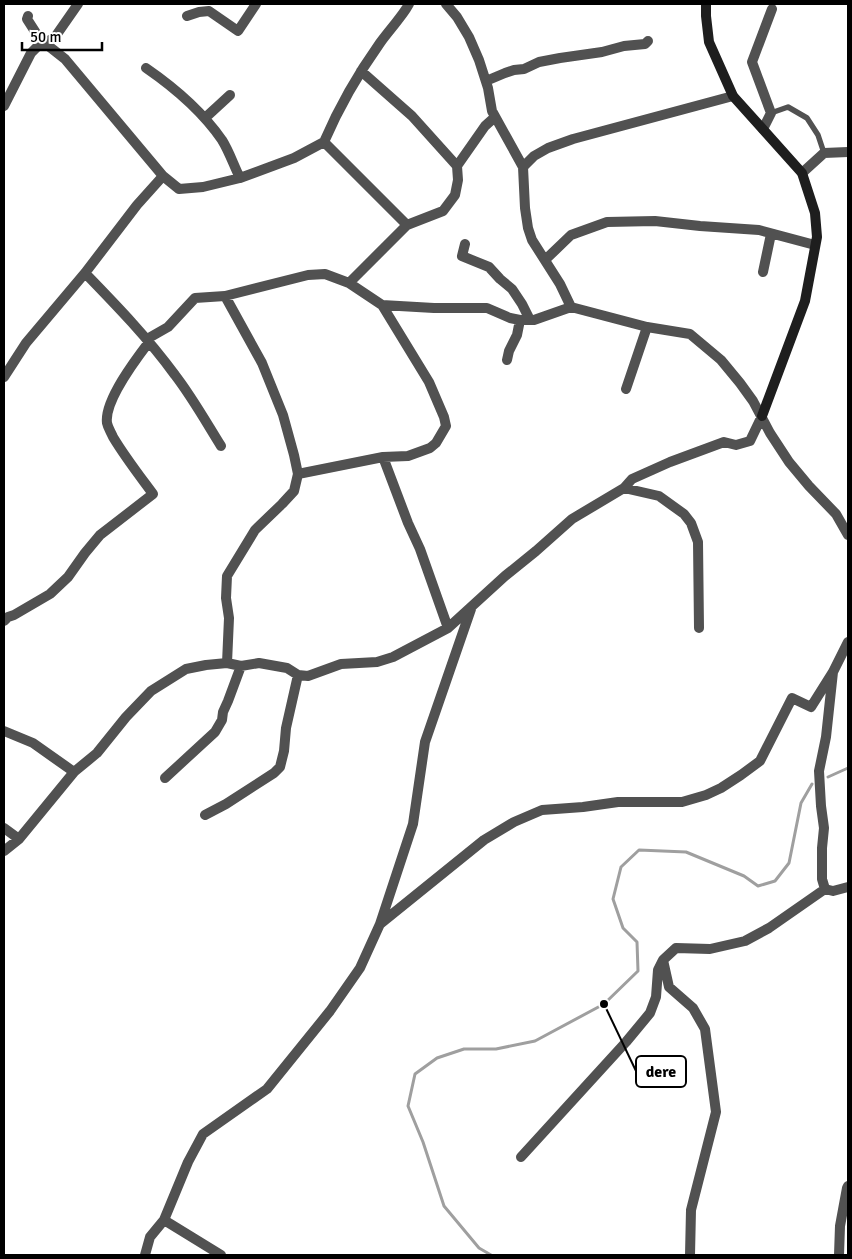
<svg xmlns="http://www.w3.org/2000/svg" width="852" height="1259" font-family="Signika,sans-serif">
  <style>
    .lines { fill: none; stroke-linecap: round; stroke-linejoin: round }
    .stream { stroke: #9f9f9f; stroke-width: 3 }
    .lane { stroke: #515151; stroke-width: 5.5 }
    .street { stroke: #515151; stroke-width: 10 }
    .secondary { stroke: #1e1e1e; stroke-width: 10 }
    .leader { fill: none; stroke: #000; stroke-width: 2 }
    .callout-dot { fill: #000; stroke: #fff; stroke-width: 2 }
    .callout { fill: #fff; stroke: #000; stroke-width: 2 }
    .callout-label { font-size: 16px; text-anchor: middle; font-weight: bold; fill: #000 }
  </style>
  <rect width="100%" height="100%" fill="#fff"/>
  <g class="lines">
    <path class="stream" d="M828,777L848,768
      M491,1255L479,1248L444,1206L423,1142L408,1106L415,1074L437,1058L464,1049H496L535,1041L604,1004L638,971L637,942L623,928L613,899L621,867L639,850L686,852L744,876L758,886L775,881L789,863L801,803L812,784"/>
    <path class="lane" d="M771,113L788,107L807,118L818,135L824,153"/>
    <path class="street" d="M446,4L457,17L469,37L479,60L488,88L492,111L523,167L525,208L528,228L532,240L560,284L571,307
      M28,16L27,19L43,44L55,37L78,4
      M187,16L199,12L209,11L238,31L256,4
      M146,68C175,88 202,111 222,140C229,151 234,166 240,178
      M486,81L505,73L514,70L524,69L539,62L560,58L602,52L624,46L645,44L648,41
      M4,106L31,53L39,45L46,44L65,59L163,176
      M205,118L230,95
      M763,129L771,113L752,62L772,9
      M324,142L407,225
      M457,166L485,126L495,117
      M523,167L534,156L548,148L573,139L733,96
      M802,173L824,153L848,152
      M465,244L462,256L489,267L500,279L512,289L522,304L530,320
      M545,260L571,235L607,222L655,221L700,226L759,230L815,245
      M763,272L771,234
      M85,273C117,306 148,338 175,375C192,397 206,422 221,446
      M349,283L407,225L443,211L455,195L458,180L457,166L412,116L361,71
      M225,296L262,363L283,415L294,455L298,474L294,491L282,504L255,530L227,576L226,598L229,618L227,663
      M382,305L434,308H487L510,318L520,320H534L571,307L647,327L690,334L721,360L740,383L753,401L770,433L789,462L809,486L836,514L848,535
      M147,339L168,327L195,298L225,296L308,275L325,274L349,283L382,305L429,382L444,417L446,426L436,443L430,448L408,456L383,457L298,474
      M507,360L509,351L517,335L520,320
      M4,377L26,343L85,273L137,205L163,176L179,189L203,187L240,178L294,158L324,142C339,107 358,74 380,43C388,32 398,21 406,9L409,4
      M626,389L647,327
      M383,457L408,523L420,549L448,628
      M624,488L659,496L684,514L691,523L698,542L699,628
      M4,621L8,617L14,615L50,594L68,577L85,553L100,535L153,494C139,475 125,457 113,437C111,432 108,428 107,423C104,401 136,359 149,342
      M848,642L833,672L826,737L819,771L821,806L824,828L822,848V879L825,889L833,891L848,887
      M4,731L33,743L74,772
      M165,778L215,732L222,720L223,712L228,701L241,666
      M205,815L226,804L274,773L280,767L284,751L286,728L298,675
      M4,828L19,839
      M4,851L19,839L74,772L97,753L126,717L151,691L186,669L206,665L227,663L241,666L259,663L287,668L298,675L308,676L341,664L377,662L393,657L448,628L505,576L536,551L572,519L624,488L632,479L670,462L724,442L736,445L750,441L762,416
      M380,924L484,840L514,822L542,810L583,807L618,802H682L706,795L721,788L741,775L760,761L792,698L811,707L833,672
      M521,1157L626,1042L650,1013L656,997L658,970L663,960
      M145,1255L150,1237L164,1220
      M221,1255L164,1220L188,1162L203,1134L267,1089L330,1011L360,968L380,924L413,824L425,742L471,609
      M690,1255L691,1210L716,1112L705,1029L693,1008L669,987L663,960L676,948L710,949L745,941L769,928L825,889
      M839,1255L840,1226L847,1188L848,1186"/>
    <path class="secondary" d="M706,4V16L709,42L733,96L802,173L815,213L817,237L805,301L762,416"/>
  </g>
  <path class="leader" d="M604 1004L636 1071"/>
  <circle class="callout-dot" cx="604" cy="1004" r="5"/>
  <rect class="callout" x="636" y="1056" width="50" height="31" rx="5"/>
  <g class="callout-label">
    <text x="661" y="1077">dere</text>
  </g>
  <rect width="852" height="1259" fill="none" stroke="#000000" stroke-width="10"/>
  <path d="M22 42v8h80v-8" fill="none" stroke="#000000" stroke-width="2.5"/>
  <text x="30" y="42" font-size="15" fill="#000000" stroke="#ffffff" stroke-width="4" paint-order="stroke">50 m</text>
</svg>
